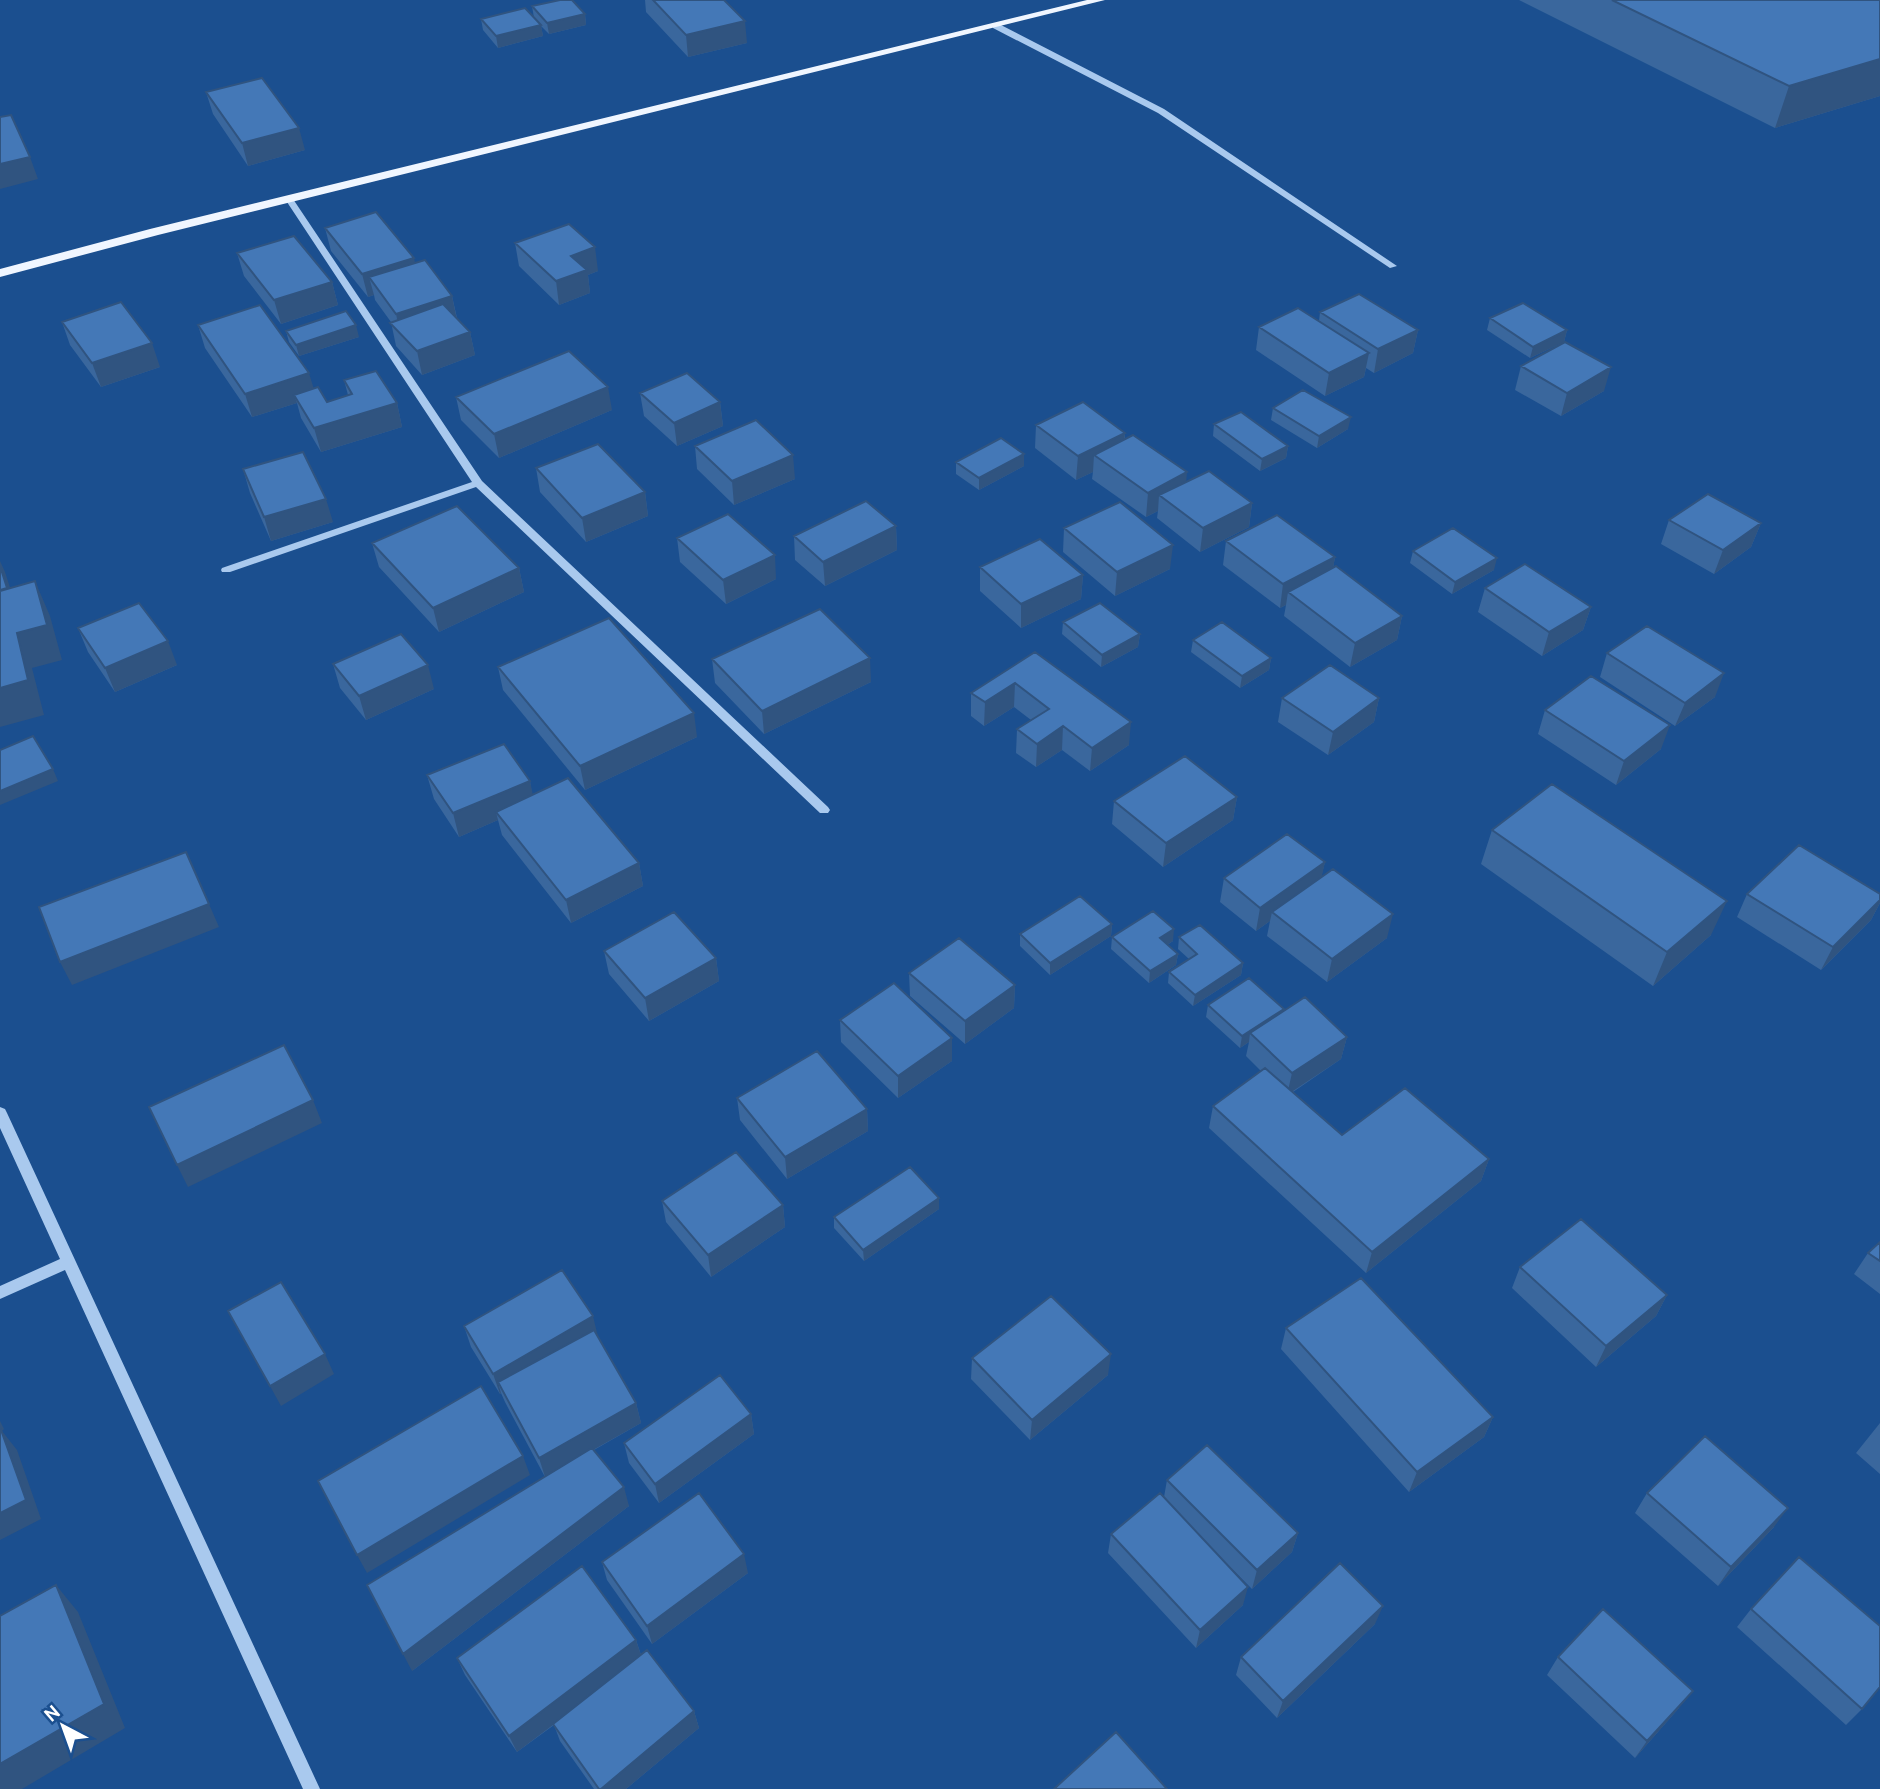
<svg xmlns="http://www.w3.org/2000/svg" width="1880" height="1789" font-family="Cabin,sans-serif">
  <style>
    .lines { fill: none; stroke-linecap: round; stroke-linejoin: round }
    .minor { fill: #a9c9ee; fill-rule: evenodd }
    .major { fill: #f0f6ff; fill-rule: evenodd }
    .wall { fill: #3a679d }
    .shaded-wall { fill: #305480 }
    .building { fill: #4478b7; stroke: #305480; stroke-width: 2 }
  </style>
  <rect width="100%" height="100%" fill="#1b4f8f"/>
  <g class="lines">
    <path class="minor" d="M993,24H999L1164,109L1397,266L1390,268L1158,113L993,28Z
      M289,196L293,199L482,481L828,807L830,810L828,813H820L476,487L230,572H222L221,570L222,568L472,482L285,199Z
      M0,1107L5,1109L7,1113L320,1789H303L65,1270L0,1299V1286L60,1259L0,1128Z"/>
    <path class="major" d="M1087,0H1105L158,235L0,277V269L150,229Z"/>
  </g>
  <path class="wall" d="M645,0H724L747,43L688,57L646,12Z
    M1519,0H1880V96L1775,128Z
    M532,6L585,14L586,25L549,34L541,26L543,36L498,48L483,30L481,19L534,18Z
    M206,92L305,150L248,166L213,114Z
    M325,228L415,263L452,296L457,318L470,332L475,355L422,375L396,346L391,322L375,300L374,295L368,297L331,251Z
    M515,243L598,271L588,275L590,293L559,305L519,266Z
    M237,253L332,282L338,305L281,324L244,276Z
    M1320,312L1418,330L1413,353L1374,373L1366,368L1364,377L1325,396L1256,350L1259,327L1319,321Z
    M1490,318L1567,330L1564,342L1530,358L1487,330Z
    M62,322L160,367L101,387L70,345Z
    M198,325L313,389L327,402L348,395L344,380L397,403L402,427L321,452L301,418L297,403L252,417L205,348Z
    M286,331L359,337L299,356L289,342Z
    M1521,366L1604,391L1561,416L1515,390Z
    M640,393L720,402L723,426L677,446L644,416Z
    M456,397L612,410L499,458L461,420Z
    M1273,408L1348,429L1317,448L1271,420Z
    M1214,424L1288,446L1286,458L1260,471L1213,436Z
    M1036,425L1125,433V439L1186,481L1252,503L1249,527L1200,552L1157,518L1158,511L1146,517L1092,479L1093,472L1076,480L1035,448Z
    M695,446L795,479L734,505L697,469Z
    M956,462L1024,466L979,490L956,474Z
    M536,468L645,492L648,516L586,542L540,492Z
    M243,469L333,522L271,541L250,493Z
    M1669,520L1761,523L1751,547L1714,574L1661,544Z
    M896,526L897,550L825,586L795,560L794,536Z
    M1064,528L1170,569L1115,596L1063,552Z
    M677,538L776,579L726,604L680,562Z
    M1226,541L1335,557L1333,568L1402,616L1397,640L1350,667L1284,616L1286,605L1280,608L1223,565Z
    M372,543L519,568L524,592L439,632L379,567Z
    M1413,551L1494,570L1452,594L1410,563Z
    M980,567L1083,575L1081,599L1021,628L980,591Z
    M1485,588L1591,607L1583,630L1542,656L1478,612Z
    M1063,622L1140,634L1138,647L1101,667L1062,634Z
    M78,628L177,665L115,692L88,652Z
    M1193,640L1271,658L1269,670L1240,688L1191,652Z
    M1035,652L1129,745L1090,771L1062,750L1036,767L1016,753L1017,729L1031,720L1014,707L984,726L971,716V693Z
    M1607,653L1715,697L1675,726L1600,677Z
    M712,659L871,682L764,734L715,683Z
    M333,664L434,689L366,720L340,688Z
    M498,667L697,737L585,790L503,690Z
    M1282,698H1379L1374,722L1328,755L1278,722Z
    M1545,710L1661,749L1616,785L1538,734Z
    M427,775L530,781L532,795L639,863L643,886L571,923L502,835L498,820L459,837L434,799Z
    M1237,797L1233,820L1163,867L1112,824L1114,801Z
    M1492,830L1711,935L1653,986L1481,864Z
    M1325,862L1321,877L1387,938L1327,982L1267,936L1270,921L1256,931L1220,902L1224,878Z
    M1747,894H1880V903L1871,920L1821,970L1737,917Z
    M1112,924L1111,936L1050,975L1020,946V934Z
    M1112,937L1173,941L1167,945L1178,954L1176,965L1149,983L1111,949Z
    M1179,937L1243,963L1241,975L1193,1006L1168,983L1169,972L1189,959L1178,949Z
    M604,951L716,958L719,981L649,1021L609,974Z
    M909,973L1015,985L1014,1008L965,1044L910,996Z
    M1208,1005L1283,1011L1347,1037L1341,1059L1293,1092L1342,1135L1489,1159L1481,1181L1366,1273L1209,1128L1213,1106L1261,1071L1246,1056L1249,1042L1240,1048L1206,1017Z
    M840,1020L952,1038V1061L898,1098L841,1042Z
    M737,1098L867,1109L868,1131L787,1179L740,1120Z
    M662,1201L783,1205L785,1227L711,1277L666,1222Z
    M939,1209L864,1261L834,1228V1217Z
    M1880,1242V1294L1854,1274L1868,1253Z
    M1520,1267L1667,1295L1656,1316L1596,1367L1512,1288Z
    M464,1326L598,1337L636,1403L641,1423L594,1450L629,1506L412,1671L545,1477L505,1402L501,1393L500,1394L471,1347Z
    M1286,1328L1493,1417L1484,1437L1409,1492L1281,1349Z
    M972,1358L1108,1375L1030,1440L971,1379Z
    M751,1414L754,1434L659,1503L629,1463L624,1443Z
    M1880,1423V1474L1856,1453Z
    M1167,1480L1298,1533L1292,1552L1252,1589L1224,1561L1243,1605L1196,1648L1108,1553L1111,1534L1164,1497Z
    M1647,1493L1774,1527L1718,1586L1635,1513Z
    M602,1562L748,1573L652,1644L607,1580Z
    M1751,1609L1862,1709L1846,1725L1737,1627Z
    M1375,1624L1277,1718L1236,1675L1241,1657Z
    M636,1640L641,1655L694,1711L699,1728L626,1789H594L560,1741L554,1725L517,1752L465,1675L457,1658Z
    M1558,1657L1679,1708L1635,1758L1547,1675Z"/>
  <path class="shaded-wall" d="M585,14L586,25L549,34L547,23Z
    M745,21L747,43L688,57L686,35Z
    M541,25L543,36L498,48L496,36Z
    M1880,59V96L1775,128L1789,86Z
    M299,128L305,150L248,166L242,143Z
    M30,157L38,179L0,189V164Z
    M595,247L598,271L588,275L590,293L559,305L556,281L571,256Z
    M414,258L419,281L369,277L374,295L368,297L362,274Z
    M332,282L338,305L281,324L274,300Z
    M452,296L457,320L400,333L396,314Z
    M356,325L359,337L299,356L296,345Z
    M1418,330L1413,353L1374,373L1378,349Z
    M1567,330L1564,342L1530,358L1533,347Z
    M470,332L475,355L422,375L417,351Z
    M152,343L160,367L101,387L92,363Z
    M1369,353L1364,377L1325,396L1329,373Z
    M1611,367L1604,391L1561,416L1567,393Z
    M309,373L316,396L294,395L297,403L252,417L245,394Z
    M608,387L612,410L499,458L494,434Z
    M720,402L723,426L677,446L674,423Z
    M397,403L402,427L321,452L314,428Z
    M1351,417L1348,429L1317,448L1319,436Z
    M1125,433L1123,457L1094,455L1093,472L1076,480L1078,456Z
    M1288,446L1286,458L1260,471L1262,459Z
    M1024,454V466L979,490V478Z
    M793,455L795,479L734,505L732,481Z
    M1187,472L1185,496L1159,495L1158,511L1146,517L1148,493Z
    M645,492L648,516L586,542L582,518Z
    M326,499L333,522L271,541L264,517Z
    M1252,503L1249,527L1200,552L1203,528Z
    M1761,523L1751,547L1714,574L1723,550Z
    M896,526L897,550L825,586L823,562Z
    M1173,545L1170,569L1115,596L1117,572Z
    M775,555L776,579L726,604L723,580Z
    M1335,557L1331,581L1288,592L1286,605L1280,608L1283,584Z
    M1497,558L1494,570L1452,594L1455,582Z
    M0,561L5,572L18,612L0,617Z
    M519,568L524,592L439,632L433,608Z
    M1083,575L1081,599L1021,628V604Z
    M35,581L50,616L62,660L32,668L44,715L0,727V688L17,633Z
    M1591,607L1583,630L1542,656L1549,632Z
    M1402,616L1397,640L1350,667L1355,643Z
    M1140,634L1138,647L1101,667L1102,655Z
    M168,641L177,665L115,692L105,668Z
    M870,658L871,682L764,734L762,711Z
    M1271,658L1269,670L1240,688L1242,676Z
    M428,665L434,689L366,720L359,696Z
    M1724,673L1715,697L1675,726L1685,703Z
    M1015,683L1014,707L984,726L985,702Z
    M1379,698L1374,722L1328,755L1333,732Z
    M694,713L697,737L585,790L580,766Z
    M1131,722L1129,745L1090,771L1092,748Z
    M1670,725L1661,749L1616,785L1624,761Z
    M1063,726L1062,750L1036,767L1037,744Z
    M53,769L58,781L0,805V791Z
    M530,781L535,805L496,812L498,820L459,837L453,813Z
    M1237,797L1233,820L1163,867L1166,843Z
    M1325,862L1320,885L1272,912L1270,921L1256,931L1260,908Z
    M639,863L643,886L571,923L566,900Z
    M1880,900V903L1871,920L1821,970L1833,947Z
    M1727,901L1711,935L1653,986L1667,952Z
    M209,904L219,927L72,985L60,962Z
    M1393,914L1387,938L1327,982L1332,959Z
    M1112,924L1111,936L1050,975V963Z
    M1174,929L1173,941L1159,950L1160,938Z
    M1178,954L1176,965L1149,983L1150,971Z
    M716,958L719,981L649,1021L645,998Z
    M1243,963L1241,975L1193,1006L1195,995Z
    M1015,985L1014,1008L965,1044V1021Z
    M1284,1009L1281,1020L1250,1033L1249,1042L1240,1048L1242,1036Z
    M1347,1037L1341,1059L1287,1095L1292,1073Z
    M952,1038V1061L898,1098V1076Z
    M313,1100L322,1123L188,1187L177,1165Z
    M867,1109L868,1131L787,1179L785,1157Z
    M1489,1159L1481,1181L1366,1273L1372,1252Z
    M939,1198V1209L864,1261L863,1250Z
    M783,1205L785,1227L711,1277L708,1255Z
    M1667,1295L1656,1316L1596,1367L1606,1346Z
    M593,1316L598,1337L498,1382L501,1393L500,1394L493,1374Z
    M325,1354L334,1374L281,1406L270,1386Z
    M1111,1354L1108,1375L1030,1440L1032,1420Z
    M636,1403L641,1423L545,1477L539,1458Z
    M751,1414L754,1434L659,1503L655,1484Z
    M1493,1417L1484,1437L1409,1492L1417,1472Z
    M0,1421L4,1429L2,1431L17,1450L41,1519L0,1540Z
    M523,1456L530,1475L367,1573L357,1555Z
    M624,1487L629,1506L412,1671L403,1654Z
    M1788,1508L1774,1527L1718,1586L1731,1567Z
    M1298,1533L1292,1552L1252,1589L1257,1570Z
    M744,1554L748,1573L652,1644L647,1626Z
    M56,1585L78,1612L125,1728L22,1789H0V1764Z
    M1248,1587L1243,1605L1196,1648L1200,1630Z
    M1383,1606L1375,1624L1277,1718L1283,1701Z
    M636,1640L642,1658L517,1752L509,1736Z
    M1693,1691L1679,1708L1635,1758L1647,1741Z
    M694,1711L699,1728L626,1789H601Z"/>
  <path class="building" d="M560,0H572L585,14L547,23L532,6Z
    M653,0H724L745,21L686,35Z
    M1612,0H1880V59L1789,86Z
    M525,8L541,25L496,36L481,19Z
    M262,78L299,128L242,143L206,92Z
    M11,115L30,157L0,164V117Z
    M376,212L414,258L362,274L325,228Z
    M569,224L595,247L571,256L587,270L556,281L515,243Z
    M294,236L332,282L274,300L237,253Z
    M425,260L452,296L396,314L369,277Z
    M1359,294L1418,330L1378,349L1320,312Z
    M121,302L152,343L92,363L62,322Z
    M1523,303L1567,330L1533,347L1490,318Z
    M443,304L470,332L417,351L390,323Z
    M260,305L309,373L245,394L198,325Z
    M1298,308L1369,353L1329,373L1259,327Z
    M346,311L356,325L296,345L286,331Z
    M1565,342L1611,367L1567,393L1521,366Z
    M569,351L608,387L494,434L456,397Z
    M376,371L397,403L314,428L294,395L318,387L327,402L352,394L344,380Z
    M687,373L720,402L674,423L640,393Z
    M1303,390L1351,417L1319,436L1273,408Z
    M1083,402L1125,433L1078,456L1036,425Z
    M1241,412L1288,446L1262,459L1214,424Z
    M756,420L793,455L732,481L695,446Z
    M1133,435L1187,472L1148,493L1094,455Z
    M1001,438L1024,454L979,478L956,462Z
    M598,444L645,492L582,518L536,468Z
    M303,452L326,499L264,517L243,469Z
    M1209,471L1252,503L1203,528L1159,495Z
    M1708,494L1761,523L1723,550L1669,520Z
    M866,501L896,526L823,562L794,536Z
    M1120,502L1173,545L1117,572L1064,528Z
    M457,506L519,568L433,608L372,543Z
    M728,514L775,555L723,580L677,538Z
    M1277,515L1335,557L1283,584L1226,541Z
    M1453,528L1497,558L1455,582L1413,551Z
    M1040,539L1083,575L1021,604L980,567Z
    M1525,564L1591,607L1549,632L1485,588Z
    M0,566L7,588L0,590Z
    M1336,566L1402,616L1355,643L1288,592Z
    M35,581L47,625L17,633L28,680L0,688V591Z
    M139,603L168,641L105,668L78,628Z
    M1100,603L1140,634L1102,655L1063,622Z
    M820,609L870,658L762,711L712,659Z
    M609,618L694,713L580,766L498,667Z
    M1222,622L1271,658L1242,676L1193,640Z
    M1647,626L1724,673L1685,703L1607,653Z
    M401,634L428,665L359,696L333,664Z
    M1035,652L1131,722L1092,748L1063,726L1037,744L1017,729L1049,709L1015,683L985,702L971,693Z
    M1330,665L1379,698L1333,732L1282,698Z
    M1591,676L1670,725L1624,761L1545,710Z
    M33,736L53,769L0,791V750Z
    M504,744L530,781L453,813L427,775Z
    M1185,756L1237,797L1166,843L1114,801Z
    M568,778L639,863L566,900L496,812Z
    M1552,784L1727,901L1667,952L1492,830Z
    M1287,834L1325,862L1260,908L1224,878Z
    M1799,845L1880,894V900L1833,947L1747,894Z
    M186,852L209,904L60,962L39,907Z
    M1333,869L1393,914L1332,959L1272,912Z
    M1080,896L1112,924L1050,963L1020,934Z
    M1153,911L1174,929L1160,938L1178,954L1150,971L1112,937Z
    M674,912L716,958L645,998L604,951Z
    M1200,925L1243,963L1195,995L1169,972L1197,954L1179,937Z
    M959,938L1015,985L965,1021L909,973Z
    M1249,978L1284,1009L1242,1036L1208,1005Z
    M894,983L952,1038L898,1076L840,1020Z
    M1305,997L1347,1037L1292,1073L1250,1033Z
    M284,1045L313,1100L177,1165L149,1107Z
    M817,1051L867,1109L785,1157L737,1098Z
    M1265,1068L1342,1135L1405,1088L1489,1159L1372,1252L1213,1106Z
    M736,1152L783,1205L708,1255L662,1201Z
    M910,1167L939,1198L863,1250L834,1217Z
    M1581,1219L1667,1295L1606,1346L1520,1267Z
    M1880,1242V1261L1868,1253Z
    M562,1270L593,1316L493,1374L464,1326Z
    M1361,1278L1493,1417L1417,1472L1286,1328Z
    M281,1282L325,1354L270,1386L228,1311Z
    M1051,1296L1111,1354L1032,1420L972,1358Z
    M594,1330L636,1403L539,1458L498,1382Z
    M720,1375L751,1414L655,1484L624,1443Z
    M481,1386L523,1456L357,1555L318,1481Z
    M1,1430L26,1500L0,1513V1431Z
    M1705,1436L1788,1508L1731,1567L1647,1493Z
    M1207,1445L1298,1533L1257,1570L1167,1480Z
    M592,1448L624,1487L403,1654L367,1585Z
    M699,1493L744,1554L647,1626L602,1562Z
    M1160,1493L1248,1587L1200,1630L1111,1534Z
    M1799,1557L1880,1626V1687L1862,1709L1751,1609Z
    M1340,1563L1383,1606L1283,1701L1241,1657Z
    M582,1566L636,1640L509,1736L457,1658Z
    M56,1585L104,1704L0,1764V1616Z
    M1603,1609L1693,1691L1647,1741L1558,1657Z
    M647,1650L694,1711L601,1789H599L553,1724Z
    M1116,1732L1167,1789H1054Z"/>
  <g transform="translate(63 1726) rotate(319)" stroke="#1b4f8f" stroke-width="5" paint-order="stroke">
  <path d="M0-5L12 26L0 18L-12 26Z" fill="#ffffff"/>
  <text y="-10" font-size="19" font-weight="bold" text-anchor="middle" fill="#ffffff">N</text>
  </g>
</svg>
